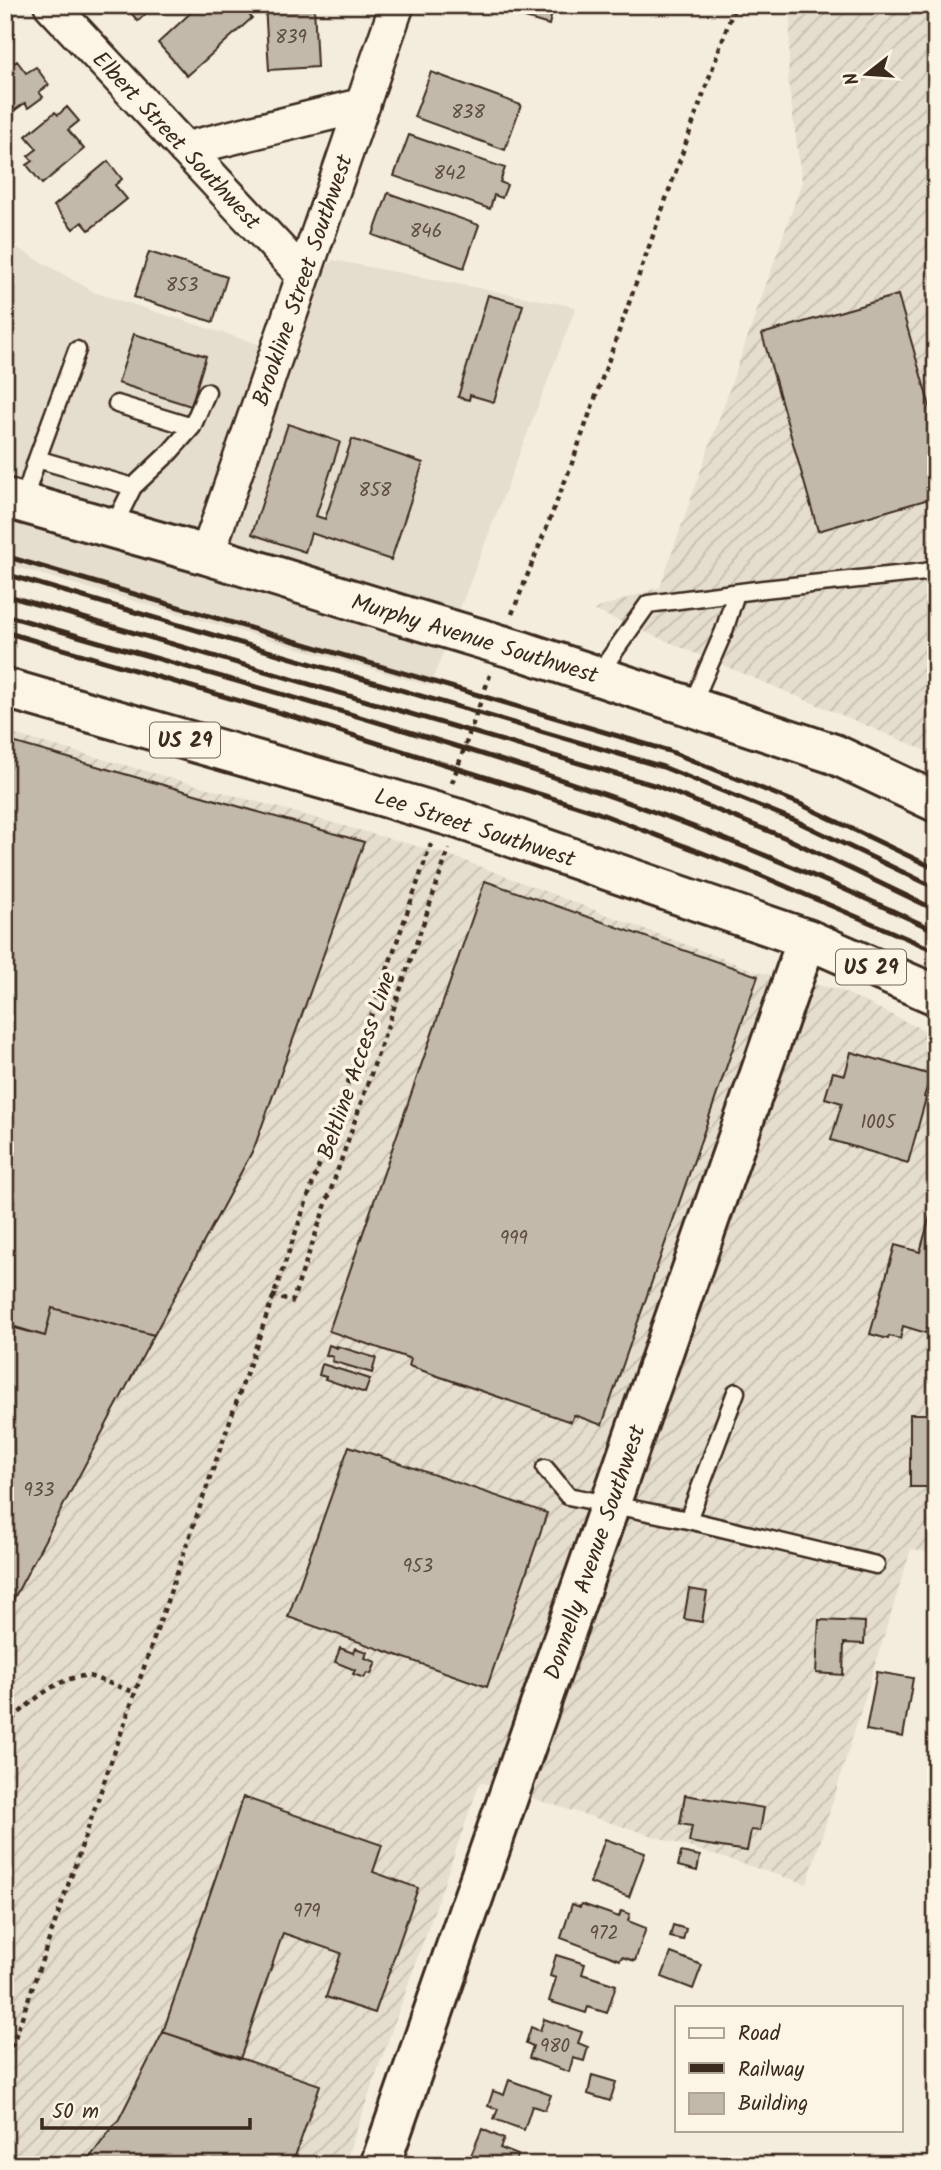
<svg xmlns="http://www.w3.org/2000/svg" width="941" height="2170" font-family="Kalam,sans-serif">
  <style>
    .built { fill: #e5ddce }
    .industrial { fill: url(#industrial-furrows) }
    .building { fill: #c3b9aa; stroke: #3b2a1e; stroke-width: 2 }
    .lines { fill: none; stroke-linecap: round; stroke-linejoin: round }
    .service-casing { stroke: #3b2a1e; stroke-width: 21 }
    .minor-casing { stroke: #3b2a1e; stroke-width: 38 }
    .tertiary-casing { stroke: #3b2a1e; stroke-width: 44 }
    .primary-casing { stroke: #3b2a1e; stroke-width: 44 }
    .path { stroke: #3b2a1e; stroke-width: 4.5; stroke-dasharray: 5 5; stroke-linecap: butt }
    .service { stroke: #fcf5e5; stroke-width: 16 }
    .minor { stroke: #fcf5e5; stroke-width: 33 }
    .tertiary { stroke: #fcf5e5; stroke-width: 38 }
    .primary { stroke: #fcf5e5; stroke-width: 38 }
    .rail { stroke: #3b2a1e; stroke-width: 5 }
    .tertiary-bridge-casing { stroke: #3b2a1e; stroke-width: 44; stroke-linecap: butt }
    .primary-bridge-casing { stroke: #3b2a1e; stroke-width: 44; stroke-linecap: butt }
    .tertiary-bridge { stroke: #fcf5e5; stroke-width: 38 }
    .primary-bridge { stroke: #fcf5e5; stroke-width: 38 }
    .labels { text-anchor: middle; stroke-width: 7; stroke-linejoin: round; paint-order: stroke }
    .number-label { font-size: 19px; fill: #5d4e41 }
    .shield { fill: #fcf5e5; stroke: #75675a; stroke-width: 2 }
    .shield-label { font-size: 21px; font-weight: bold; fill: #3b2a1e }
    .street-label { font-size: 23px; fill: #3b2a1e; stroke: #fcf5e5 }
  </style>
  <defs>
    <pattern id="industrial-furrows" width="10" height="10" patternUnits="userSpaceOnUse" patternTransform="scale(1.75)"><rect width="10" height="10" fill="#e5ddce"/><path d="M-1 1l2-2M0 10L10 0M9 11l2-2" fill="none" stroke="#c5beb0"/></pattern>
  </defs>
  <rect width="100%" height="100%" fill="#f4eddd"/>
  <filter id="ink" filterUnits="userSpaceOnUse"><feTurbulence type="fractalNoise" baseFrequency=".0143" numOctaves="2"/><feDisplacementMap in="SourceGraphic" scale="14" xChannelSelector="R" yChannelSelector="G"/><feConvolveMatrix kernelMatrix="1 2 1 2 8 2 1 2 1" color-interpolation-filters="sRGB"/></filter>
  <g filter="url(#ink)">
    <path class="built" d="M5,241L96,293L258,344L333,260L576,307L430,686L5,564Z"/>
    <path class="industrial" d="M791,5H936V755L593,610L660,587L802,182L788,81Z
      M5,732L452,856L758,972L840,990L936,1036V1554L911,1549L807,1884L480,1782L344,2165H5Z"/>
    <path class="building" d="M124,5H155L138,21Z
      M199,5H240L252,18L187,76L158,43Z
      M265,5H314L317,67L269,70Z
      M481,5H554L549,25Z
      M17,61L26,73L36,67L49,85L39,92L43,97L28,108L25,103L5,117V69Z
      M431,72L521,105L505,150L414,117Z
      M67,107L79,121L68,130L84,149L42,184L27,165L33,161L28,156L37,149L26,136L55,112L58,115Z
      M409,135L505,168L500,182L507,185L502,198L494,195L490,209L394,176Z
      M108,161L122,179L115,185L127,199L89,230L82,222L73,229L54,206Z
      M388,193L479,225L464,268L373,235Z
      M149,252L227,277L213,322L134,297Z
      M488,295L523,305L494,402L470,395L469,400L458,397Z
      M898,295L934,421H936V497L818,531L762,334Z
      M134,334L206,356L191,406L118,383Z
      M288,424L340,442L316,516L325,519L352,439L423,463L391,560L311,533L305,552L252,534Z
      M5,740L364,842L254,1148L154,1335L52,1308L45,1336L5,1324Z
      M485,881L758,976L602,1425L574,1415L571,1422L409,1366L411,1359L329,1331Z
      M851,1052L931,1075L924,1097L926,1098L908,1163L831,1140L842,1103L825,1098L833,1072L845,1075Z
      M932,1209L936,1210V1298L926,1333L903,1326L900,1339L889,1336L888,1339L870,1334L895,1245L920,1252Z
      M52,1308L154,1335L5,1615V1362L15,1328L45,1336Z
      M329,1345L337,1348V1346L376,1358L372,1373L332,1361L333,1357L326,1355Z
      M322,1364L370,1379L365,1393L325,1379L326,1377L319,1375Z
      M910,1414H936V1487H910Z
      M349,1446L547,1513L487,1687L288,1617Z
      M689,1589L707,1592L702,1622L684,1619Z
      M819,1620L865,1622L864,1644L844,1643L843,1675L816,1673Z
      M340,1648L353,1653L355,1648L367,1652L365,1658L376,1662L371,1674L367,1673L364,1678L353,1674L355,1670L335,1662Z
      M877,1672L913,1678L903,1737L866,1730Z
      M685,1795L764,1808L760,1831L751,1830L747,1851L689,1842L692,1826L680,1824Z
      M243,1797L382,1845L373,1872L418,1888L375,2013L326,1997L341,1953L283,1933L240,2059L163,2032Z
      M605,1839L645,1853L629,1897L590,1883Z
      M681,1852L700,1856L697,1871L678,1866Z
      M572,1904L580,1907L582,1904L619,1917L621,1911L630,1914L628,1921L646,1928L635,1961L622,1957L620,1960L561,1938Z
      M673,1925L686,1929L683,1940L670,1937Z
      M671,1953L702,1965L693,1989L662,1977Z
      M556,1955L585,1964L582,1974L616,1985L607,2013L588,2007L586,2013L549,2001L556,1978L550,1976Z
      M544,2019L582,2032L578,2043L588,2047L584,2061L573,2058L569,2072L529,2058L533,2046L526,2043L531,2027L540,2031Z
      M163,2032L320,2085L292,2165H84L119,2119Z
      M592,2075L616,2082L610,2101L588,2094Z
      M509,2080L551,2095L545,2110L532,2106L524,2130L494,2119L498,2109L488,2106L493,2091L504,2095Z
      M482,2129L504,2139L500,2148L518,2155L515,2165H467Z"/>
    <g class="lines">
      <g class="service-casing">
        <path id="service" d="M77,350L37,459L133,487
          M117,404L192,427
          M23,503L37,459
          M112,529L133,487L170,452L192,427L207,392
          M597,676L648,604L764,589L925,572L936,568
          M691,707L724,631L736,593
          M545,1468L568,1496L688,1520L876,1565
          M688,1520L736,1392"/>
      </g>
      <g class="minor-casing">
        <path id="minor" d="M51,5L303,275
          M185,149L363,105
          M207,555L397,5"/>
      </g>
      <g class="tertiary-casing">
        <path id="tertiary" d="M5,498L207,555L405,616
          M522,651L834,754L936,802
          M380,2165L807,939"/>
      </g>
      <g class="primary-casing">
        <path id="primary" d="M5,688L364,791
          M459,819L807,939L936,995"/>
      </g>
      <path class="path" d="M512,614L571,466L735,5
        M452,783L490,675
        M272,1295L292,1302L449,849
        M5,1726C27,1706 57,1675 89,1676L134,1692
        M5,2066L431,844"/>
      <use href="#service" class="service"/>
      <use href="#minor" class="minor"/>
      <use href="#tertiary" class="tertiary"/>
      <use href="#primary" class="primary"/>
      <path class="rail" d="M5,556L669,751L800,804L936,869
        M5,574L663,767L794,820L936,888
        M5,595L657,786L786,838L936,910
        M5,615C198,671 393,723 583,787C703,827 821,877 936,931
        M5,632L301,719L596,812L755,873L936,951"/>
      <g class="tertiary-bridge-casing">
        <path id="tertiary-bridge" d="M405,616L522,651"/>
      </g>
      <g class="primary-bridge-casing">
        <path id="primary-bridge" d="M364,791L459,819"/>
      </g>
      <use href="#tertiary-bridge" class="tertiary-bridge"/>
      <use href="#primary-bridge" class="primary-bridge"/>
    </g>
  </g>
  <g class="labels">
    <g class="number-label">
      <text x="291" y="43">839</text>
      <text x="468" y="118">838</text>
      <text x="450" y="179">842</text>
      <text x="426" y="237">846</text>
      <text x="182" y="291">853</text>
      <text x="375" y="496">858</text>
      <text x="878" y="1128">1005</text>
      <text x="514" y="1244">999</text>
      <text x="39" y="1496">933</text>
      <text x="418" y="1572">953</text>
      <text x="307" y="1917">979</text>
      <text x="604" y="1939">972</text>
      <text x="555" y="2052">980</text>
    </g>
    <g class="shield">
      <rect x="150" y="722.5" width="70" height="35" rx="5"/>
      <rect x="836" y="949.5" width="70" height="35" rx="5"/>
    </g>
    <g class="shield-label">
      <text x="185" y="747">US 29</text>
      <text x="871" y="974">US 29</text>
    </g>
    <g class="street-label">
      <text transform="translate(177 140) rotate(47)" y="8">Elbert Street Southwest</text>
      <text transform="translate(302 280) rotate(-71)" y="8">Brookline Street Southwest</text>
      <text transform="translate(475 638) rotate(17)" y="8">Murphy Avenue Southwest</text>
      <text transform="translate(475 827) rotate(18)" y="8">Lee Street Southwest</text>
      <text transform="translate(356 1065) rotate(-71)" y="8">Beltline Access Line</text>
      <text transform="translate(594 1552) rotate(-71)" y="8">Donnelly Avenue Southwest</text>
    </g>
  </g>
  <rect width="941" height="2170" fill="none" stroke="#fcf5e5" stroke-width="28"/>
  <rect x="14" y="14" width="913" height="2142" fill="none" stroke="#3b2a1e" stroke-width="2.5" filter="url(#ink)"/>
  <rect x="675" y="2006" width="228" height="126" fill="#fcf5e5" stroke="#afa495" stroke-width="2"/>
  <rect x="689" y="2028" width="35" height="10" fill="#fcf5e5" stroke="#afa495" stroke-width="2"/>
  <text x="738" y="2040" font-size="21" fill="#3b2a1e">Road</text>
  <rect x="689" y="2063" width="35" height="10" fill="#3b2a1e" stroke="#afa495" stroke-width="2"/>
  <text x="738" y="2076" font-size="21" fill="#3b2a1e">Railway</text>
  <rect x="689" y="2093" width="35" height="21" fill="#c3b9aa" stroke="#afa495" stroke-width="2"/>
  <text x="738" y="2110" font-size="21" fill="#3b2a1e">Building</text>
  <g transform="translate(867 74) rotate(253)" stroke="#fcf5e5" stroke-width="5" paint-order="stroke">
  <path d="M0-5L12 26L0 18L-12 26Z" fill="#3b2a1e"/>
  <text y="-10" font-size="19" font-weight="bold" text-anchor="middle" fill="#3b2a1e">N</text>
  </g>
  <path d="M42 2118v10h208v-10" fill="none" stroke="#3b2a1e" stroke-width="3.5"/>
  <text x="52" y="2118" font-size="21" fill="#3b2a1e" stroke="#fcf5e5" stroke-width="5" paint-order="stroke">50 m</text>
</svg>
